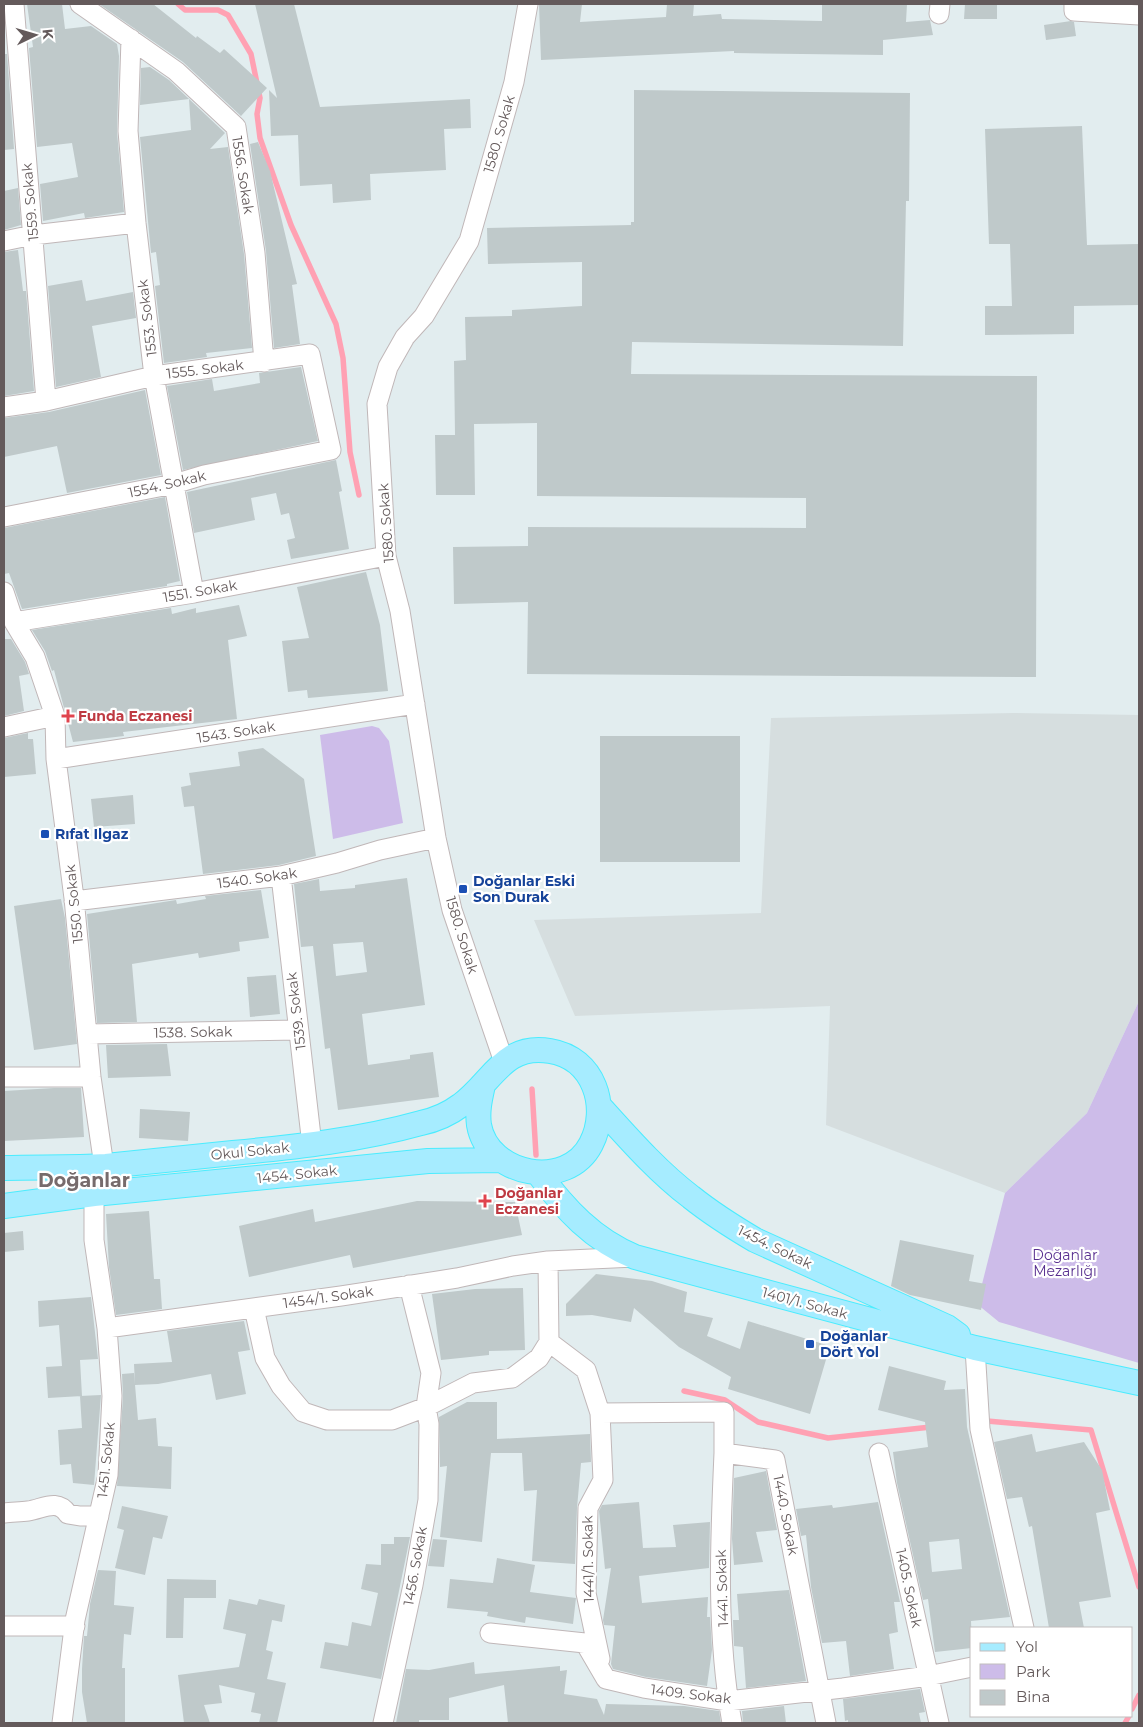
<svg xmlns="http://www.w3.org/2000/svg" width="1143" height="1727" font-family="Montserrat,sans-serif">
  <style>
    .industrial { fill: #d6dedf }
    .green { fill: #cdbce9 }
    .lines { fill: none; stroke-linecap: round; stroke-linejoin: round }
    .stream { stroke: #ffa1b3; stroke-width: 5.5 }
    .building { fill: #bfc9ca; fill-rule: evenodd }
    .minor-casing { stroke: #c0b7b8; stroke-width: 21 }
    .major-casing { stroke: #4becfe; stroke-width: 26 }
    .minor { stroke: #fff; stroke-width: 19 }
    .major { stroke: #a6ecff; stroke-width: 24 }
    .health-dot { fill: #e0444e; stroke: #fff; stroke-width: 2 }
    .transit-dot { fill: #1a4fb4; stroke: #fff; stroke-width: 2 }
    .labels { text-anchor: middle; stroke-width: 4.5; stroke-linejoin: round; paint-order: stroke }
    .street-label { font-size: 14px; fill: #645a5b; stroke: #fff }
    .health-label { font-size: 14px; font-weight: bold; fill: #be3a42; stroke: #fff; text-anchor: start }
    .transit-label { font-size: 14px; font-weight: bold; fill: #164399; stroke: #fff; text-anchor: start }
    .park-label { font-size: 14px; fill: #582f8f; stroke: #fff }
    .district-label { font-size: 19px; font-weight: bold; fill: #766b6c; stroke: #fff }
  </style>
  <rect width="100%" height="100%" fill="#e2edef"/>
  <path class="industrial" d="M1013,713L1139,715V1001L1087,1113L1005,1193L826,1125L830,1006L575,1016L534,920L761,913L771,718Z"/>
  <path class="green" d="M372,726L379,728L389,741L403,823L333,839L320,735Z
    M1139,1001V1363L999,1322L977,1304L1005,1193L1087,1113Z"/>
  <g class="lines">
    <path class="stream" d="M178,4L185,10H218L228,15L251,54L260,98L257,114L260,138L291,225L336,324L343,358L350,452L359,495
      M532,1089L536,1155
      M684,1391L725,1400L758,1422L828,1438L931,1427
      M987,1421L1091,1430L1139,1587
      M1132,1709L1139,1695
      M1125,1723L1129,1716"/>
  </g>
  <path class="building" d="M27,4H62L65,29L91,26L117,44L119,56L117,132L124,212L85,218L84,213L43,221L40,184L78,177L72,143L37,147L29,48L33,47Z
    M99,4H153L196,38L197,36L220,53L224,49L267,88L241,116L183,62Z
    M255,4H294L320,107L470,99L471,128L444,129L446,170L370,174L371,200L333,203L332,184L300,186L298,135L271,136L269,90L277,98Z
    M539,4H582L580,22L666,17L667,4H694L693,16L721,14L722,19L822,21V4H907L906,22L930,20L933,35L883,40V55L734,53V51L541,60Z
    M965,4H997V19H964Z
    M1071,21L1074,22L1076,36L1046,40L1044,25Z
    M4,54H7L14,149L4,150Z
    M150,67L169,80L225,133L210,149L228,147L244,254L252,348L206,353L207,357L164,363L155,286L160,285L156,252L151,253L140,137L191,130L189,99L140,105L141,68Z
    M634,90L910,93L909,201H906L903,346L632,342L631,374L1037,376L1036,677L527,674L528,602L454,604L453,547L528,546V527L806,528V498L537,496V423L474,424L475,495H436L435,435H455L454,361L466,360L465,317L512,316V310L582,306V262L488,264L487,228L631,225V222H634Z
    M1082,126L1087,245L1139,244V305L1074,306V334L985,335V306H1012L1010,244H989L985,129Z
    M258,142L270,171L297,284L292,285L300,344L274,348L266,251L250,144Z
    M18,188L21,225L4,230V191Z
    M18,250L23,291H26L34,391L4,396V252Z
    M82,280L86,301L133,292L136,318L92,326L101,377L56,387L48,286Z
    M301,367L318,441L183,470L167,386L212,379L214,391L260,383L259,373Z
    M145,390L161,475L67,493L57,446L4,457V418L49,412Z
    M336,460L342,491L339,492L349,549L291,559L287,540L295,538L289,513L281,515L276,493L251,498L255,520L194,533L187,492Z
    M165,497L180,581L167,584V586L22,609L9,573L4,574V528Z
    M366,572L380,625L388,691L308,698L307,690L288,692L282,641L309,638L297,587Z
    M239,605L247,636L228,640L237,719L123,732L124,736L73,742L54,670L52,671L45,651L32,630L171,608L172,614L196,608V613Z
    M4,639H11L25,662L29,674L19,676L24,711L4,716Z
    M28,733V739H33L36,774L4,777V738Z
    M600,736H740V862H600Z
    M263,748L304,779L316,856L279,865L203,874L194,806L184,807L181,787L191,785L189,773L240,766L238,752Z
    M133,795L135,824L94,827L91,799Z
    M407,878L425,1005L362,1014L368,1065L410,1059V1055L433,1052L439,1097L338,1110L330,1048L325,1049L313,946L301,947L294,884L319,879L320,891L355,888V885ZM363,942L367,972L336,976L333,944Z
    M261,890L269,938L239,942L240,951L199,958L198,953L132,964L137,1022L97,1023L87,914L176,900L177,904L206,899L205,896Z
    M61,899L65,918L77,1044L34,1050L14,906Z
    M276,975L280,1014L250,1017L247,977Z
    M167,1044L171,1076L108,1078L106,1045Z
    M54,1088H81L84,1137L4,1141V1091Z
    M140,1109L190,1112L188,1141L139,1138Z
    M417,1201L515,1202L522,1235L353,1268L350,1255L249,1277L239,1226L313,1209L315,1222Z
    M149,1211L154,1279H160L162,1309L116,1315L109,1267L106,1214Z
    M23,1231L24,1250L4,1252V1233Z
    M900,1240L974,1255L969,1281L986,1284L981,1310L910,1295L891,1286Z
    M596,1274L652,1281L687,1292L684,1312L713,1318L707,1336L740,1349L748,1321L830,1346L810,1414L728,1389L731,1377L679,1347L634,1308L631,1322L592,1315L566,1316V1304Z
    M523,1288L525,1350L489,1351V1355L441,1360L432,1294L475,1289Z
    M91,1297L98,1359L80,1360L82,1396L48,1398L46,1367L62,1366L59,1325L39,1327L38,1301Z
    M244,1321L250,1350L238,1352L246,1394L216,1400L211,1374L158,1384L135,1385L134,1364L172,1362L167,1331Z
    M889,1366L946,1381L944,1390L965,1389L967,1427L1010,1617L971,1621L972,1648L935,1652L928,1599L923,1600L897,1483L893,1452L928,1447L925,1422L878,1410ZM959,1539L962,1569L932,1572L929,1542Z
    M134,1373L138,1420L156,1418L158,1446L172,1447L171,1489L117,1486L123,1397L122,1374Z
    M101,1395L94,1485L73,1483L71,1464L60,1465L58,1430L82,1428L80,1396Z
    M467,1402H497V1439L590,1434L591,1462L581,1463L577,1508L575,1564L532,1561L537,1490L524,1491L522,1453H491L482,1542L440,1537L447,1466L440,1467L439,1417Z
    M1032,1434L1036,1452L1084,1442L1102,1470L1110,1510L1096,1513L1111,1597L1079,1602L1084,1628H1049L1032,1526L1029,1527L1022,1497L1007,1499L994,1442Z
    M766,1471L777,1530L756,1532L763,1562L734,1565L732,1539L734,1478Z
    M639,1502L643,1548L676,1547L673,1525L710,1522L709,1568L639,1576L642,1603L708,1597L707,1617H710L712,1650L707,1686L646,1677L613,1669L611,1664L615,1626L604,1625L603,1620L611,1568L605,1569L599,1511L602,1505Z
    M878,1502L900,1602H894L898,1632L889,1634L894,1669L850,1676L846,1641L822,1643L811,1587L806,1535L801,1536L796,1509L832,1505L833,1508Z
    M122,1506L168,1516L162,1539L153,1537L145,1575L115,1568L124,1530L117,1528Z
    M394,1537H410L381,1679L320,1668L325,1642L348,1646L352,1622L371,1626L378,1593L361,1589L366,1564L381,1565V1544H394Z
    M433,1539L447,1540L444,1567L428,1566Z
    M497,1558L535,1565L530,1592L576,1598L573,1624L526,1617L525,1623L487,1616L488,1612L447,1608L450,1579L493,1583Z
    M98,1570L116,1571L114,1605L134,1607L131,1635L124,1634L122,1668H125V1723H87L82,1692V1669L84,1636H87L90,1604Z
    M167,1579L216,1580V1598H184L183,1638H166Z
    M789,1590L806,1681L746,1688L743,1647L734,1646L733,1620H739L737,1594Z
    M229,1599L257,1605L259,1599L285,1605L282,1622L272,1620L266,1650L273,1652L267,1679L286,1683L277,1723H259L261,1714L251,1712L255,1693L219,1685L222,1703L204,1705L210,1723H184L178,1675L239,1667L246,1634L223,1629Z
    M474,1662L475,1674L560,1666V1671L567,1670L564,1694L597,1699L604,1715L606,1704L684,1706L719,1711L721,1723H508L504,1685L449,1698V1720H419V1723H396L406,1669L429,1670Z
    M920,1689L925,1712L919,1713L921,1723H848V1720L845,1721L843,1699Z
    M784,1706L786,1723H743L742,1711Z"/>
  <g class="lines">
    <g class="minor-casing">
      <path id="minor" d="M14,4L46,401
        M80,4L176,71L236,127L255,253L264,362
        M1074,4V11L1139,15
        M939,14L940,4
        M131,39L128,131L136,223L154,376L194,593
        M4,241L33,235L136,223
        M4,407L46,401L154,376L310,354L331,450L204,475L174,484L4,517
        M4,592L14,622L35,657L55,716L56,759L74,898L91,1077L104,1166L94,1194V1240L107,1328L112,1396L108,1475L75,1620L62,1723
        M14,622L194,593L386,556
        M4,727L55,716
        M56,759L415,704
        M281,876L312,1145
        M74,901L281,876L337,863L380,850L436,838
        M88,1034L298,1030
        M504,1062L452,910L436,838L400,611L386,556L377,404L388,367L405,337L424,316L469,241L514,82L528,4
        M4,1077H91
        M254,1308L265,1358L281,1386L303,1412L327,1420H392L426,1407L473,1383L512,1378L539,1358L549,1342L548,1261
        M107,1328L341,1296L457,1278L513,1266L548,1261L635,1257
        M549,1342L586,1370L600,1413L603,1480L588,1508L586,1593L600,1659
        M975,1348L980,1429L1024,1628
        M600,1413L724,1412V1453L775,1460L826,1723
        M724,1453C720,1543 716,1634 732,1723
        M879,1453L939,1723
        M4,1513C12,1512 20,1512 28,1511C43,1509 57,1498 68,1514L80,1516H99
        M4,1626H75
        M490,1633L585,1643L606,1679L644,1688L728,1701L843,1688L928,1676L972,1667
        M383,1723L413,1585L428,1500L429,1424L426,1407L431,1373L409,1285"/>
    </g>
    <g class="major-casing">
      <path id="major" d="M601,1108C629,1139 658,1172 691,1197C711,1213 733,1227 755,1240L947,1327L958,1335
        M4,1168C38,1167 72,1168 106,1166C148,1162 191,1157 233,1153C296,1147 360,1140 421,1123C435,1120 449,1114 461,1105C492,1083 503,1043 550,1051C594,1058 610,1107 591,1144C567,1191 488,1176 479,1125C477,1111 480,1099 483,1085
        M538,1173C565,1209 593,1240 635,1257L975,1348L1139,1383
        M4,1206L94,1194L428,1161L501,1160"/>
    </g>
    <use href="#minor" class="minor"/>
    <use href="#major" class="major"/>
  </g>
  <g class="health-dot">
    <path d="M65.5 708.5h5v5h5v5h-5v5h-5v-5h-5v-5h5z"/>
    <path d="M482.5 1193.5h5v5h5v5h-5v5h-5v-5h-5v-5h5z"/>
  </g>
  <g class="transit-dot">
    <rect x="40" y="829" width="10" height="10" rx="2.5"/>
    <rect x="458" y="884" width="10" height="10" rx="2.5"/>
    <rect x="805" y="1339" width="10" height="10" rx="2.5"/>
  </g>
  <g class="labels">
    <g class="street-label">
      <text transform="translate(499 134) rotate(-74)" y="5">1580. Sokak</text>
      <text transform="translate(243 175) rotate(81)" y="5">1556. Sokak</text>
      <text transform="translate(30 202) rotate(-95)" y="5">1559. Sokak</text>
      <text transform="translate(147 318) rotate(-97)" y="5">1553. Sokak</text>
      <text transform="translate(205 369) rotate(-7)" y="5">1555. Sokak</text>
      <text transform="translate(167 484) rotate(-13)" y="5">1554. Sokak</text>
      <text transform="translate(386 523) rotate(-94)" y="5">1580. Sokak</text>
      <text transform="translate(200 591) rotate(-10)" y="5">1551. Sokak</text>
      <text transform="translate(236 732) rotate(-9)" y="5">1543. Sokak</text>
      <text transform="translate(257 878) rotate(-8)" y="5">1540. Sokak</text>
      <text transform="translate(74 904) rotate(-96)" y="5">1550. Sokak</text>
      <text transform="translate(462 935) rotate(73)" y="5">1580. Sokak</text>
      <text transform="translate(296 1011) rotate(-97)" y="5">1539. Sokak</text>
      <text transform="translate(193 1032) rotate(-1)" y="5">1538. Sokak</text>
      <text transform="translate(250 1151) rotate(-6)" y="5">Okul Sokak</text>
      <text transform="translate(297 1174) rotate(-6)" y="5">1454. Sokak</text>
      <text transform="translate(775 1247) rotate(26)" y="5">1454. Sokak</text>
      <text transform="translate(328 1297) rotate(-8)" y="5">1454/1. Sokak</text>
      <text transform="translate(805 1303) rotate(15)" y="5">1401/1. Sokak</text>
      <text transform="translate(106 1460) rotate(-84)" y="5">1451. Sokak</text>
      <text transform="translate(786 1515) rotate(79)" y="5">1440. Sokak</text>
      <text transform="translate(588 1559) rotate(-91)" y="5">1441/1. Sokak</text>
      <text transform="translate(415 1566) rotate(-80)" y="5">1456. Sokak</text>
      <text transform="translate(722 1588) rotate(-92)" y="5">1441. Sokak</text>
      <text transform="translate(909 1588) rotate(78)" y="5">1405. Sokak</text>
      <text transform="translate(691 1694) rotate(7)" y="5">1409. Sokak</text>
    </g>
    <g class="health-label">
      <text x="78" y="721">Funda Eczanesi</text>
      <text x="495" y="1198">Doğanlar<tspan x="495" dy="16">Eczanesi</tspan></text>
    </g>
    <g class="transit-label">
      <text x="55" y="839">Rıfat Ilgaz</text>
      <text x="473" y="886">Doğanlar Eski<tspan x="473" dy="16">Son Durak</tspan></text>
      <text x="820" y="1341">Doğanlar<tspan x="820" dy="16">Dört Yol</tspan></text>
    </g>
    <g class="park-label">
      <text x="1065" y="1260">Doğanlar<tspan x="1065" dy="16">Mezarlığı</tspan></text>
    </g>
    <g class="district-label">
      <text x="84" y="1187">Doğanlar</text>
    </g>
  </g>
  <rect width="1143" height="1727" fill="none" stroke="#645a5b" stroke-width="10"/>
  <rect x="970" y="1627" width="162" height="90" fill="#ffffff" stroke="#c1bdbd"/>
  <rect x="980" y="1643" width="25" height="8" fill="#a6ecff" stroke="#c1bdbd"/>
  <text x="1016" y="1652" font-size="15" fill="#645a5b">Yol</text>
  <rect x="980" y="1664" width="25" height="15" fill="#cdbce9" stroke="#c1bdbd"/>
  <text x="1016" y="1677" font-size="15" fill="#645a5b">Park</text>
  <rect x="980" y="1690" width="25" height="15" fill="#bfc9ca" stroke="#c1bdbd"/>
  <text x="1016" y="1702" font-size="15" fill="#645a5b">Bina</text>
  <g transform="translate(35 35) rotate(85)" stroke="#ffffff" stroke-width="4" paint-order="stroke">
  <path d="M0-4L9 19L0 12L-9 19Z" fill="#645a5b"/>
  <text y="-8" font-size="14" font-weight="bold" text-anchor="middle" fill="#645a5b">K</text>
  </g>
</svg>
